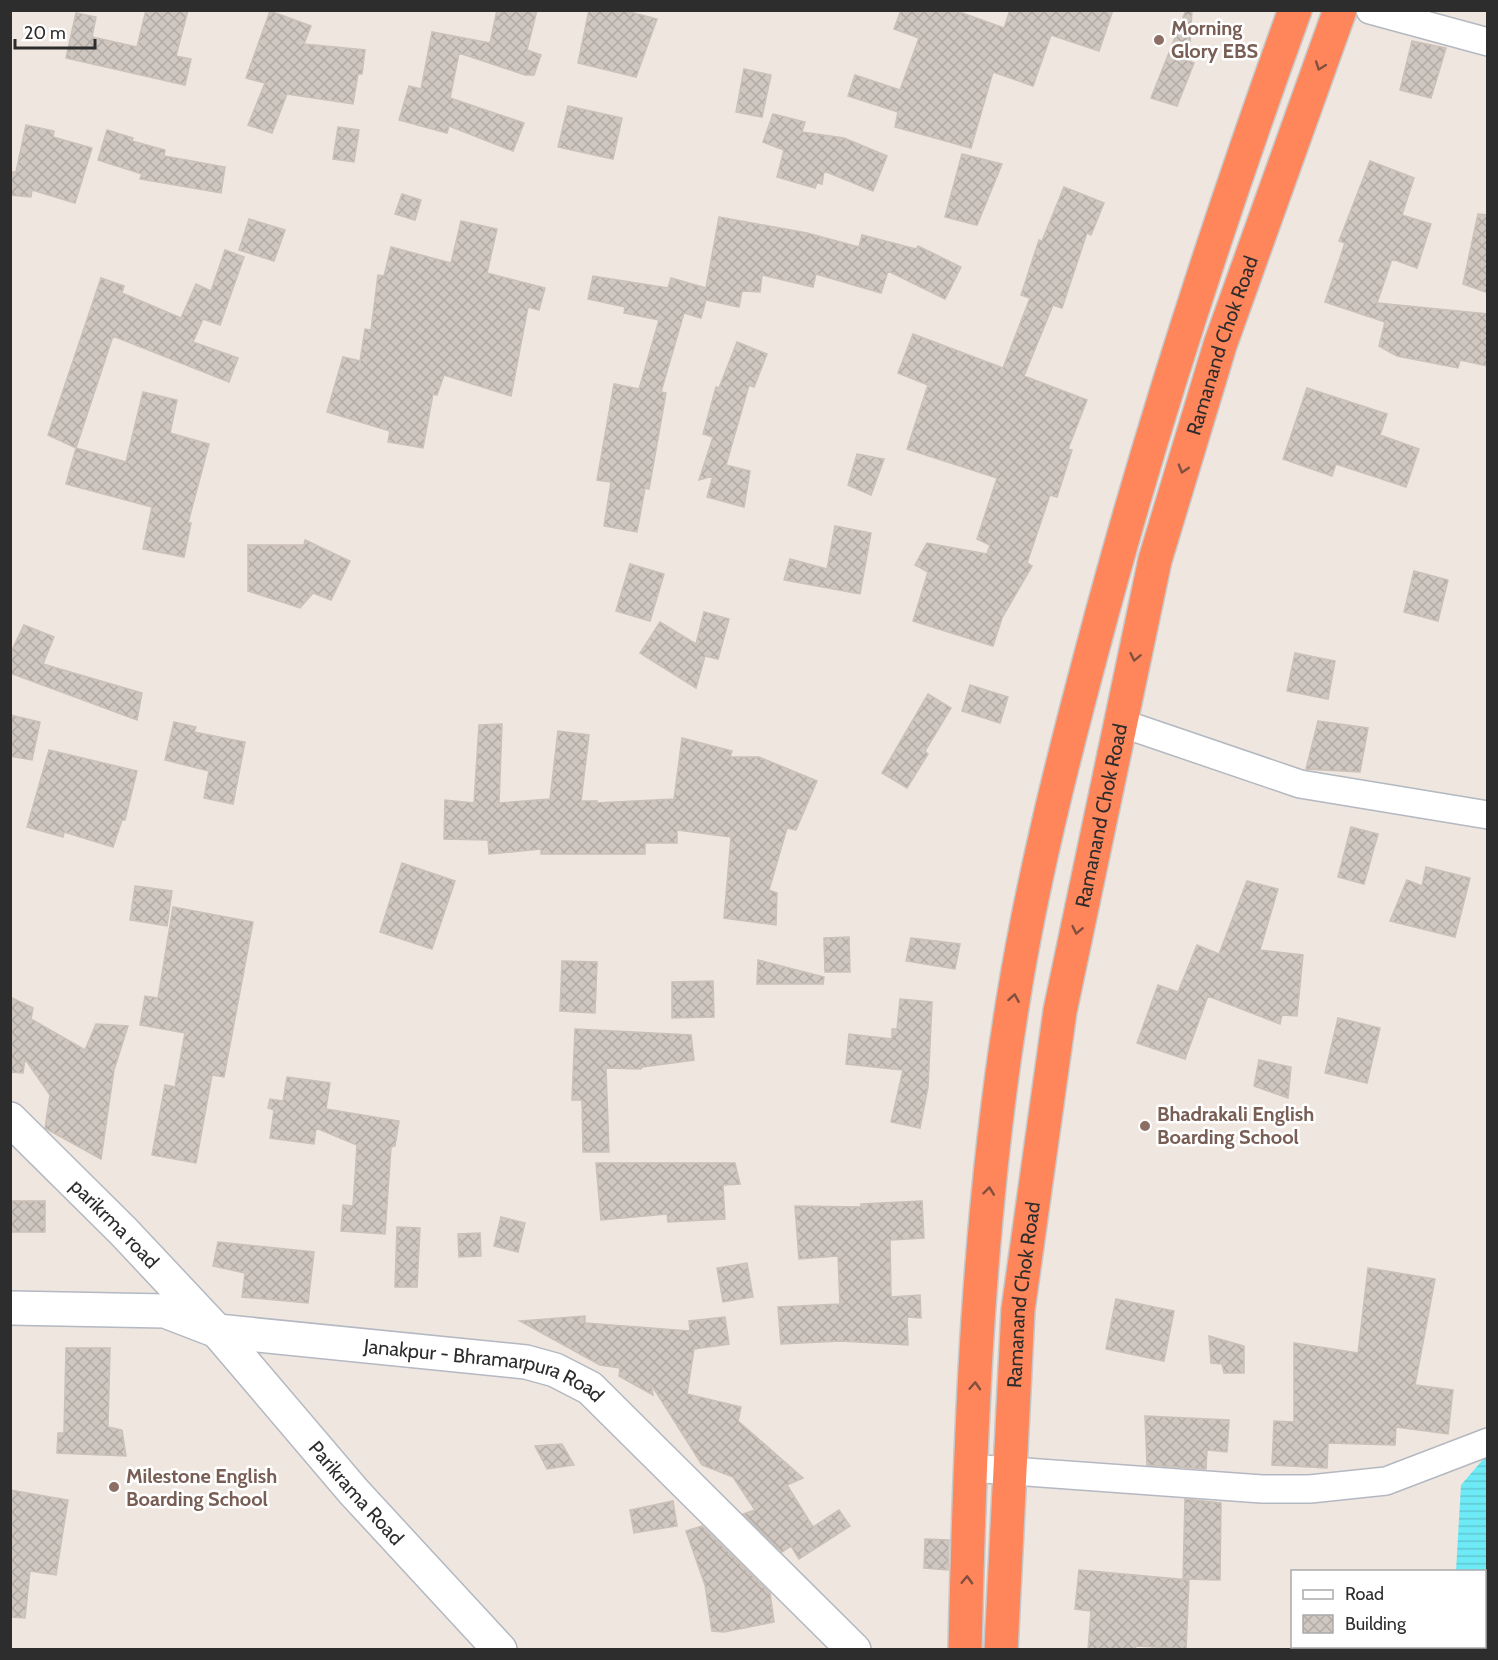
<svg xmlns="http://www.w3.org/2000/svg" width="1498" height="1660" font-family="Cabin,sans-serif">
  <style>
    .water { fill: url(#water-rules) }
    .building { fill: url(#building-cross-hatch); stroke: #cbc1b8; stroke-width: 1.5 }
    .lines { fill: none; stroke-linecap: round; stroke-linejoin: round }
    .street-casing { stroke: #b3b8c1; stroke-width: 30 }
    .secondary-casing { stroke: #b3b8c1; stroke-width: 36 }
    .highway-casing { stroke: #c8c8c8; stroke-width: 36 }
    .street { stroke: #fff; stroke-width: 27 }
    .secondary { stroke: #fff; stroke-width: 33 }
    .highway { stroke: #ff855b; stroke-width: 33 }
    .oneway { stroke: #81503f }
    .education-dot { fill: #8d6e63; stroke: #fff; stroke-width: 2 }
    .labels { text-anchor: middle; stroke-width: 5; stroke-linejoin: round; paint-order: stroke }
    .education-label { font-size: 20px; font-weight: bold; fill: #785e54; stroke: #fff; text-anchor: start }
    .street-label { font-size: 20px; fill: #2d2d2d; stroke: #fff }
  </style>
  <defs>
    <pattern id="water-rules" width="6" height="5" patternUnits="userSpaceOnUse" patternTransform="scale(1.5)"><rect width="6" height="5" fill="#6eeaf6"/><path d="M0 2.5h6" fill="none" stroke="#60c9d3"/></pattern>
    <pattern id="building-cross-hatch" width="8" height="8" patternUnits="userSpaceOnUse" patternTransform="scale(1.5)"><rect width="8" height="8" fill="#cfc7c0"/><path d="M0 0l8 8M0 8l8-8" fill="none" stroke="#b2aba5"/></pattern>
  </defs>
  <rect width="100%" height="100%" fill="#efe6df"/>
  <path class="water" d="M1486,1456L1487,1649L1435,1650L1436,1647L1484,1646V1572L1456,1571L1461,1485Z"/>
  <path class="building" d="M146,10H188L176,56L191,59L185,85L66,58L76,13L96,17L92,37L137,47Z
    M497,10H537L527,50L541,55L534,75H525L459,53L450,98L524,123L513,151L449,126L447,133L399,120L409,86L421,89L432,32L490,43Z
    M589,10H622L657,19L636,77L578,63Z
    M901,10H954L1004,28L1010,10H1113L1099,51L1051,35L1033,86L993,72L971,148L895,127L898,112L848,96L855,75L900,90L919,38L894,29Z
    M1186,10H1192L1189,61L1194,63L1177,106L1151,98Z
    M270,11L311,26L304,44L365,50L362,74H358L353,104L287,94L272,133L248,125L265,83L246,78Z
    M1412,41L1446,48L1431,98L1400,90Z
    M744,69L771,75L762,117L736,112Z
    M568,106L622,118L613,159L558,147Z
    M773,114L805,122L802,132L844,138L887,156L873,191L824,171L822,184L817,183L815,188L777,177L784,150L763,142Z
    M26,125L54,131L53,137L92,148L75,203L32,190L31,197L10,195V172H16Z
    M338,127L359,130L354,162L333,159Z
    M107,130L133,138L132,141L165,150L164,156L225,167L221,193L140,179L142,174L98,160Z
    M962,154L1002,164L977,225L945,217Z
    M1370,161L1414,178L1402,215L1431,224L1417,268L1392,259L1377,303L1488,314V366L1460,360L1458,368L1397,356L1379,346L1385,322L1325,302L1345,243L1339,241Z
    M1064,187L1104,203L1091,235L1087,233L1062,308L1053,305L1024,376L1087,400L1068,449L1072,450L1057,497L1050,495L1027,563L1032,566L1002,618L993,646L913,621L928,572L915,565L927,543L987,554L990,545L977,539L997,478L907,449L928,385L898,373L913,334L1003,368L1030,298L1021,295L1039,240L1042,241Z
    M402,194L421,200L415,220L395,214Z
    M1478,214L1488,215V293L1463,284Z
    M719,217L807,233L859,247L862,235L916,249L918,246L961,267L945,299L888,271L881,293L816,274L813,287L762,275L760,292L742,291L739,307L706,300L701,318L684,313L661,392L666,393L649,489L645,488L637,532L604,526L611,482L597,480L614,384L639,389L659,320L624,313L625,307L588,299L593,276L668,288L671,278L706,288Z
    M249,219L285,230L274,261L239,250Z
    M461,221L497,229L487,273L545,288L539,310L528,307L511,396L444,375L437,395L433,394L423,448L388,442L390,431L327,412L343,357L360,361L365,329L371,330L378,275L384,276L391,247L451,263Z
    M225,250L244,257L220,325L203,319L193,342L238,358L229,382L113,336L76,448L48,435L101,278L124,286L122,293L181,318L196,284L211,291Z
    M737,342L767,354L754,387L749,385L726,465L750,471L744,507L707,497L713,476L699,480L713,437L703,434L716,387L719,388Z
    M1307,388L1387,414L1380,435L1419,449L1406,487L1336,464L1332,476L1283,459Z
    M143,392L177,400L170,433L209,444L188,523H191L184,557L143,549L152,507L66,484L76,448L126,462Z
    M857,454L884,459L871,495L848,485Z
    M835,526L871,533L860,594L784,580L790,559L827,569Z
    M305,540L350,561L331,600L313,593L300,608L248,591V545H304Z
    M630,564L664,574L650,621L616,611Z
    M1414,571L1448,580L1438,621L1404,612Z
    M704,612L729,619L718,659L705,656L696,688L640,653L660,622L696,644Z
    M24,625L54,637L43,664L142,693L137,720L10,673V654Z
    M1295,653L1335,661L1328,699L1287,691Z
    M970,685L1008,697L1000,723L962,711Z
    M928,694L951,708L925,751L928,754L907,788L882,773Z
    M10,715L40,722L32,760L10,756Z
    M1318,721L1368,728L1360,772L1306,769Z
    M174,722L196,727L194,732L245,742L233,804L204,798L209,771L165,760Z
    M502,724L499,803L550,799L558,731L589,735L581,801H597V803L674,799L682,738L732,751L730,757H759L817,781L796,830L787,828L769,890L777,893L776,925L724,918L731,837L677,830V843H645V854H541V849L489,854L488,840L444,839L445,800L474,803L479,725Z
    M49,750L137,771L125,820H122L113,847L64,832L63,837L27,827Z
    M1351,827L1378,834L1364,884L1338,877Z
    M402,863L455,881L432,949L380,932Z
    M1426,867L1470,878L1455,937L1390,921L1407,880L1422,886Z
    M1247,881L1278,889L1260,950L1303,955L1297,1016L1282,1015L1280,1024L1208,996L1185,1059L1137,1043L1158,985L1178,992L1197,945L1219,954Z
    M135,886L172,891L167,926L130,920Z
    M173,907L253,922L224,1077L212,1075L196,1163L152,1155L165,1085L175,1087L185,1033L140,1025L145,996L158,998Z
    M849,937L850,972H825L824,938Z
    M911,938L960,944L955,969L906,961Z
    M758,960L824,977L823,984H757Z
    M562,961L597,962L595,1013L560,1011Z
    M713,981L714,1017L672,1018V982Z
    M10,997L33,1008L31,1019L85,1050L96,1024L128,1026L114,1070L101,1159L45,1128L50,1095L25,1059L23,1073L10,1072Z
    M900,999L932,1002L928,1087L920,1128L891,1122L903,1070L846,1064L849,1034L892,1039V1029H897Z
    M1338,1018L1380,1028L1367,1083L1325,1073Z
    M575,1029L691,1035L694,1060L642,1067L641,1069L606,1068L609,1152H583L582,1100H572Z
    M1259,1060L1291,1067L1288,1098L1254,1086Z
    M287,1077L330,1083L326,1109L399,1121L395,1146L391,1147L385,1234L341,1231L343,1205L353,1206L357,1145L316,1128L314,1144L270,1138L274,1110L268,1108L270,1099L283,1101Z
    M596,1163H735L740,1184L723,1185L725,1219L668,1222L667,1214L601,1220Z
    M10,1201H45V1232H10Z
    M922,1201L924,1238L890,1240L891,1297L920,1295L921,1318L907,1317L908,1345L841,1341L781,1344L778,1307L840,1304L838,1256L799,1259L795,1206L861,1207V1204Z
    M501,1217L525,1223L518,1252L494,1246Z
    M397,1227L420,1228L417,1287H395Z
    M480,1233L481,1256L459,1257L458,1234Z
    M218,1242L314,1252L308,1303L242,1297L245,1273L213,1266Z
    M747,1263L753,1297L723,1302L717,1268Z
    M1368,1268L1435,1279L1415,1385L1453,1390L1448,1434L1396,1427L1395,1445L1328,1443L1327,1468L1272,1465L1274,1421L1294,1422V1343L1358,1353Z
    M1116,1299L1174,1311L1164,1361L1106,1349Z
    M585,1316V1323L690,1331L689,1321L725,1317L729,1344L694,1349L687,1394L741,1407L738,1421L803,1478L787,1485L813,1527L839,1510L850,1526L799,1559L791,1546L782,1552L743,1514L755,1510L733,1477L702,1465L651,1384L653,1395L619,1376L620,1368L600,1365L520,1321Z
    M1209,1336L1244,1346V1373H1224L1222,1364L1211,1363Z
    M66,1348H110L108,1427L122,1430L126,1456L57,1453L58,1433H64Z
    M1145,1416L1229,1420L1227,1452L1207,1450L1206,1469L1147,1465Z
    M562,1444L574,1465L547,1469L535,1446Z
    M10,1490L68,1500L56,1575L30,1571L25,1618L10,1617Z
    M1185,1499L1221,1503L1220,1580L1183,1579Z
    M673,1501L677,1526L634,1533L630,1510Z
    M702,1526L770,1593L774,1622L724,1632L712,1631L705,1585L686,1531Z
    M925,1539L949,1540L948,1570L924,1568Z
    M1079,1570L1189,1580L1186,1649L1136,1646L1135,1650H1088L1091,1611L1075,1609Z"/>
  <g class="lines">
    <g class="street-casing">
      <path id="street" d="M1370,10L1488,42
        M1121,723L1300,784L1488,815
        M970,1468L1262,1489H1310L1386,1481L1488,1442"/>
    </g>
    <g class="secondary-casing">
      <g id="secondary">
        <path id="s1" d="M10,1119L124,1232L217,1331L354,1492L500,1650"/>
        <path id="s2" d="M10,1308L165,1311L217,1331L526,1362L555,1370L590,1388L854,1650"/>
      </g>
    </g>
    <g class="highway-casing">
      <g id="highway">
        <path d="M965,1650C970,1433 978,1215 1013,1001C1032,882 1062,763 1093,647C1150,431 1219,220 1295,10"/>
        <path id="s3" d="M1001,1650L1018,1310L1060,1011L1155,560L1220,345L1340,10"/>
      </g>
    </g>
    <use href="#street" class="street"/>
    <use href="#secondary" class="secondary"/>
    <use href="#highway" class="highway"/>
  </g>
  <defs><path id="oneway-chevron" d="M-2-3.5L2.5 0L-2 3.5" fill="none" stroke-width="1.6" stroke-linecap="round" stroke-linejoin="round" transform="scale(1.5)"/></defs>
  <g class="oneway">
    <use href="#oneway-chevron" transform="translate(1320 66) rotate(110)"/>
    <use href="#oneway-chevron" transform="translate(1183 469) rotate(107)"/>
    <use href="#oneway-chevron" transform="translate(1135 657) rotate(102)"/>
    <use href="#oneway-chevron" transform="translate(1077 930) rotate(102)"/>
    <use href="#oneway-chevron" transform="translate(1014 998) rotate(-80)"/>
    <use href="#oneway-chevron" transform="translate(989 1191) rotate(-83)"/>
    <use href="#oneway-chevron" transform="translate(975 1386) rotate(-87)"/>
    <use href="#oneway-chevron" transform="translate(967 1580) rotate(-88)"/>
  </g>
  <g class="education-dot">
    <circle cx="1159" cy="40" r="6"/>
    <circle cx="1145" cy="1126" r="6"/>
    <circle cx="114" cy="1487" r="6"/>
  </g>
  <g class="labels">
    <g class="education-label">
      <text x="1171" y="35">Morning<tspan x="1171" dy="23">Glory EBS</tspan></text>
      <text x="1157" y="1121">Bhadrakali English<tspan x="1157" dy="23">Boarding School</tspan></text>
      <text x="126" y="1483">Milestone English<tspan x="126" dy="23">Boarding School</tspan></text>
    </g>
    <g class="street-label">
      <text dy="7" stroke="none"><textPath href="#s3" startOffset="1328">Ramanand Chok Road</textPath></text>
      <text dy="7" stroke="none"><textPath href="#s3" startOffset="842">Ramanand Chok Road</textPath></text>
      <text dy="7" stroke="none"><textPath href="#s1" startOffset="148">parikrma road</textPath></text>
      <text dy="7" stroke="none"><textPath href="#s3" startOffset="356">Ramanand Chok Road</textPath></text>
      <text dy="7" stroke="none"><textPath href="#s2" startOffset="482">Janakpur - Bhramarpura Road</textPath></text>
      <text dy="7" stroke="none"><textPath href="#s1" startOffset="510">Parikrama Road</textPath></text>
    </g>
  </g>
  <rect width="1498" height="1660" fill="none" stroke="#2d2d2d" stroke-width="24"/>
  <rect x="1291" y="1570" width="195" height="78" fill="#ffffff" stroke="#ababab" stroke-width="1.5"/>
  <rect x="1303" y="1590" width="30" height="9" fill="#ffffff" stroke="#ababab" stroke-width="1.5"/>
  <text x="1345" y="1600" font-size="18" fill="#2d2d2d">Road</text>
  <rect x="1303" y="1615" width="30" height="18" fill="url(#building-cross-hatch)" stroke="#ababab" stroke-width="1.5"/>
  <text x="1345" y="1630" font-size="18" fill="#2d2d2d">Building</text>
  <path d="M15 39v9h80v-9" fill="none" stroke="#2d2d2d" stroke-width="3"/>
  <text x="24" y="39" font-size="18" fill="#2d2d2d" stroke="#ffffff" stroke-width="4.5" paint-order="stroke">20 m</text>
</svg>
